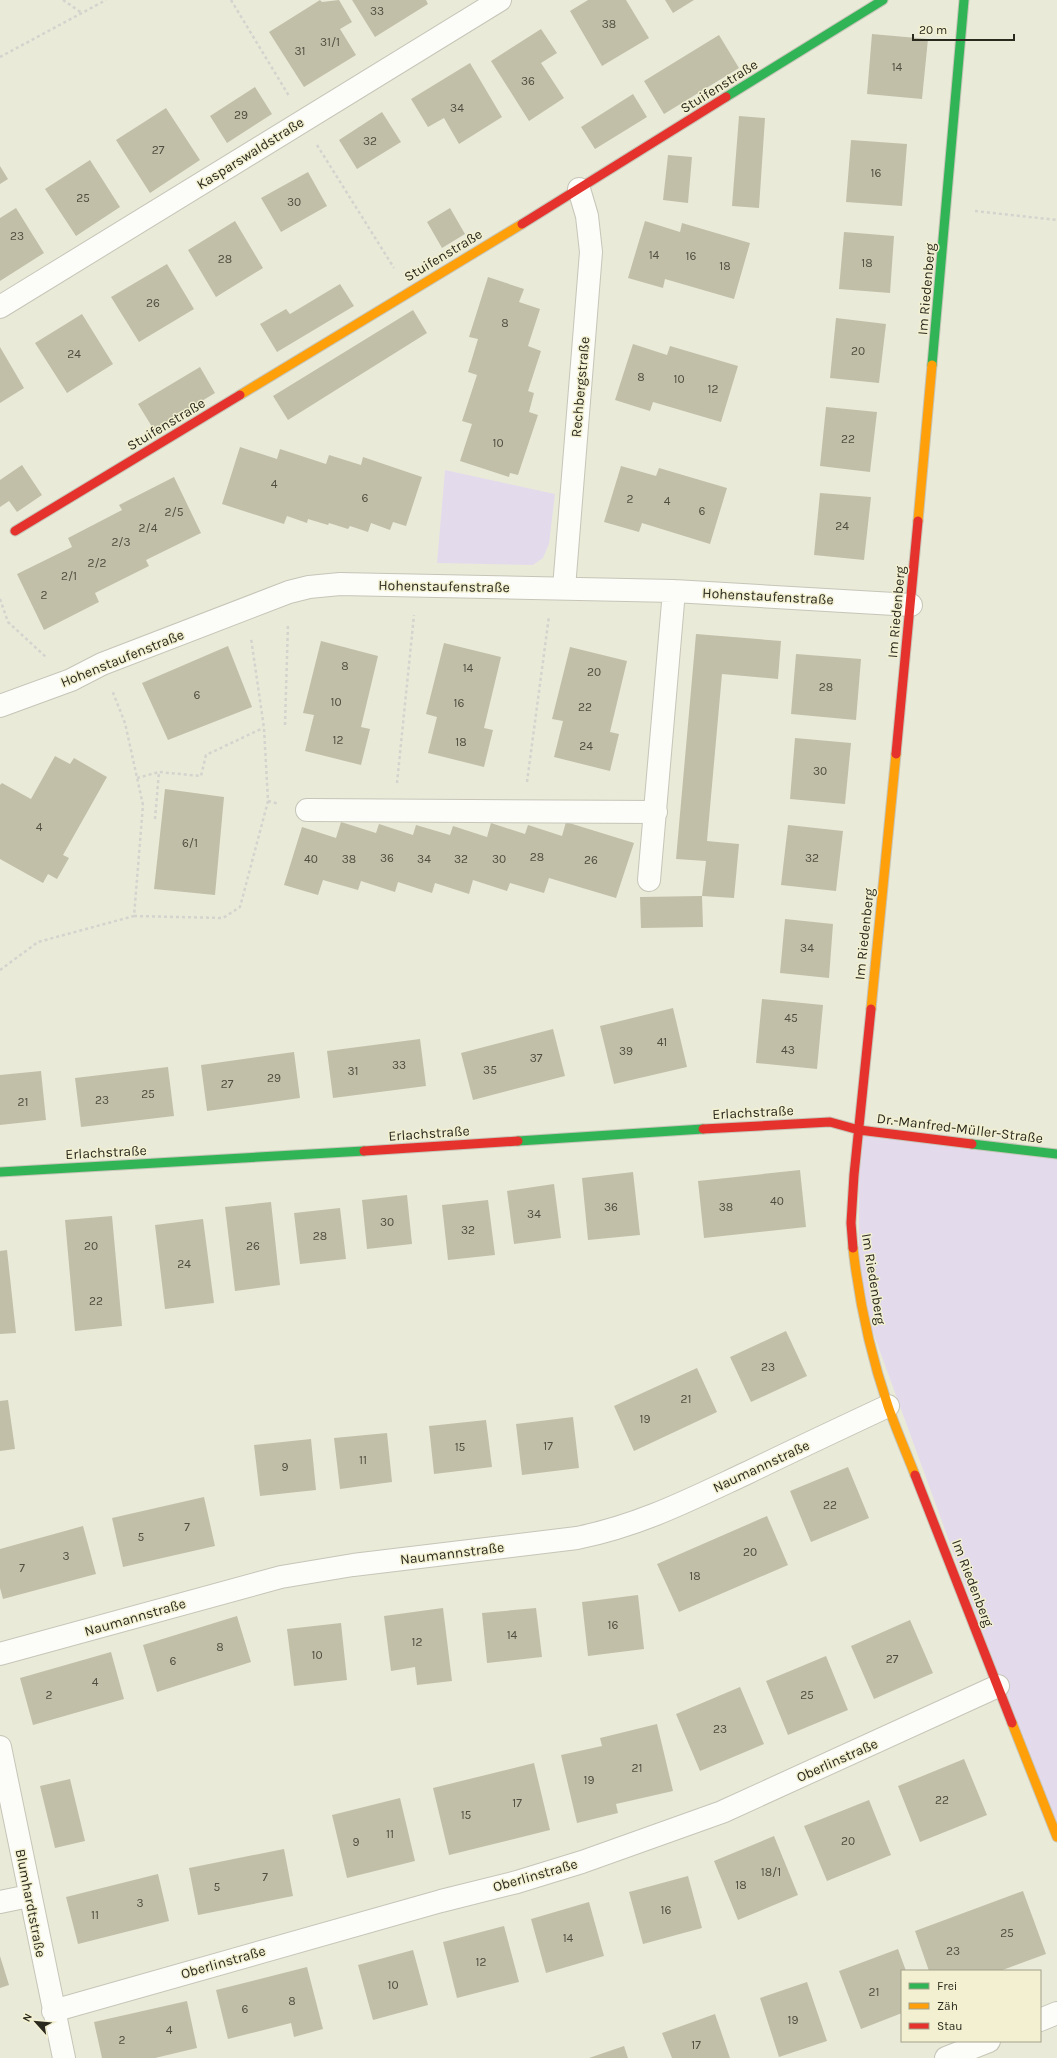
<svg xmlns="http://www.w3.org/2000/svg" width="1057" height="2058" font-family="Karla,sans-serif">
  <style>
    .green { fill: #e3dbec }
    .building { fill: #c1bfa8 }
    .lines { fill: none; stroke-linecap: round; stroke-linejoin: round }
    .street-casing { stroke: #c6c5b7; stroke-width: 24 }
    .fast-casing { stroke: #c6c5b7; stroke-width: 11 }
    .slow-casing { stroke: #c6c5b7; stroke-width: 11 }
    .jam-casing { stroke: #c6c5b7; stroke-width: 11 }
    .path { stroke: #d4d3ce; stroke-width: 2.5; stroke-dasharray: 3 3; stroke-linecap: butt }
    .street { stroke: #fcfcf9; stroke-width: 22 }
    .fast { stroke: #30b455; stroke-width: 9 }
    .slow { stroke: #ff9f0a; stroke-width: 9 }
    .jam { stroke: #e5322d; stroke-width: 9 }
    .labels { text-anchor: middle; stroke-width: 3; stroke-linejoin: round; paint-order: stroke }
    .number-label { font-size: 12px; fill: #504e40 }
    .street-label { font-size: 14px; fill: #2a291d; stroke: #f2f0d1 }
  </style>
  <rect width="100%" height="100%" fill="#eaead9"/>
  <path class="green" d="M445,470L555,494L549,544L543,558L533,565L437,563Z
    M859,1130L1057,1154V1837L859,1294Z"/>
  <path class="building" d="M320,0L322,2L339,0L352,22L340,29L356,55L304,87L269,32Z
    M352,0H426L428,4L375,37Z
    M588,0H626L649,38L602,66L570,11Z
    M665,0H694L673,13Z
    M541,29L557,53L541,63L564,98L529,121L491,61Z
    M872,34L928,39L922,99L867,94Z
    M719,35L739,68L664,114L644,81Z
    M470,63L502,117L459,144L444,118L428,127L411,99Z
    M255,87L272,114L227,143L210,116Z
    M633,94L647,117L595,149L581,127Z
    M166,108L200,160L150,193L116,140Z
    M382,112L401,142L357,169L339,140Z
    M739,116L765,118L759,208L732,206Z
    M851,140L907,144L902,206L846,202Z
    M668,155L692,157L688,203L663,200Z
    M90,160L120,207L76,236L45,189Z
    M0,166L8,179L0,184Z
    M308,172L327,206L281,232L261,198Z
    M16,208L44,253L0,281V218Z
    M450,208L465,234L442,248L427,222Z
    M235,221L263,268L216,297L188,250Z
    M645,221L680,232L682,223L750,243L734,299L665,279L663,288L628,278Z
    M844,232L894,236L890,293L839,289Z
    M167,264L194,309L139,342L111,297Z
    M488,277L524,289L519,302L540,309L528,346L541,351L528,391L534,393L529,412L538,415L518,475L510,473L509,477L460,461L472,424L462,421L477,375L468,372L478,339L469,337Z
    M340,284L354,306L277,352L260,324L286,309L290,314Z
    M413,310L427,333L288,420L273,396Z
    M82,314L113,364L67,393L35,343Z
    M836,318L886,324L879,383L830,378Z
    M633,344L667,355L670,346L738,366L721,422L653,402L650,411L615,400Z
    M0,347L24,388L0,403Z
    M200,367L215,393L154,430L138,404Z
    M826,407L877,412L870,472L820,466Z
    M240,447L277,459L280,449L326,464L329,455L361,465L363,457L422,477L406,526L393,522L390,530L371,523L368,532L350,526L348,529L329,523L328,525L308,519L307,523L287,516L284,524L222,504Z
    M22,465L42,495L17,512L9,501L0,507V480Z
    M621,466L656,476L659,468L727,488L710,544L642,523L639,532L604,522Z
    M174,477L201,533L146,560L149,566L95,593L99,602L44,630L17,574L72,547L68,538L122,510L119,505Z
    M820,493L871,497L864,560L814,555Z
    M696,634L781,641L778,679L722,674L707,841L739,844L734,898L702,896L706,861L676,859Z
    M321,641L378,656L361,727L370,729L361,765L305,751L314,715L303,713Z
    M444,643L501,657L484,728L493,730L484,767L428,753L437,717L426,714Z
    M228,646L252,707L168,740L142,683Z
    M570,647L627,661L610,732L619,734L610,771L554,757L563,721L552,719Z
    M796,654L861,659L856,720L791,714Z
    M795,738L851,743L845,804L790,799Z
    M55,756L70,764L74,758L107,777L63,855L69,858L57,879L48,874L43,883L0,859V785L2,783L31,799Z
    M165,789L224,797L215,895L154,889Z
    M341,822L376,833L379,824L413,835L416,825L450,835L453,826L487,837L491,823L525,834L528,825L562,836L566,822L634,843L616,898L549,878L544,893L510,883L507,891L473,880L469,894L435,883L432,893L398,882L395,892L361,881L358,890L323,880L318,895L284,885L302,827L336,838Z
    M788,825L843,831L836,891L781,885Z
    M702,896L703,927L641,928L640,897Z
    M785,919L833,924L829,978L780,973Z
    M762,999L823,1005L817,1069L756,1063Z
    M673,1008L687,1067L614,1084L600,1026Z
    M553,1029L565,1076L473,1100L461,1053Z
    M420,1039L426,1086L333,1098L327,1051Z
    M294,1052L300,1098L207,1111L201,1065Z
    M168,1067L174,1116L81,1127L75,1078Z
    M41,1071L46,1120L0,1125V1075Z
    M800,1170L806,1227L704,1238L698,1181Z
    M633,1172L640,1235L588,1240L582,1178Z
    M554,1184L561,1238L514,1244L507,1191Z
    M407,1195L412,1244L367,1249L362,1200Z
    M488,1200L495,1255L448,1260L442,1205Z
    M271,1202L280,1285L235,1291L225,1207Z
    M340,1208L346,1259L300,1264L294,1213Z
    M112,1216L122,1326L75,1331L65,1220Z
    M203,1219L214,1303L165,1309L155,1225Z
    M7,1250L16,1333L0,1334V1251Z
    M786,1331L807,1376L751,1402L730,1357Z
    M697,1368L717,1412L634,1451L614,1406Z
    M8,1400L15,1449L0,1451V1401Z
    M573,1417L579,1468L522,1475L516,1424Z
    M486,1420L492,1467L434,1474L429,1426Z
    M387,1433L392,1482L340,1489L334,1438Z
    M311,1439L316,1490L260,1496L254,1445Z
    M848,1467L869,1518L811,1542L790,1491Z
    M204,1497L215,1546L123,1567L112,1518Z
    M767,1516L788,1565L679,1612L657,1564Z
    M83,1526L96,1574L3,1599L0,1588V1549Z
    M638,1595L644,1649L588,1656L582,1602Z
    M443,1608L452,1681L417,1685L415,1667L391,1671L384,1616Z
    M536,1608L542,1657L487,1663L482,1613Z
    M237,1616L251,1662L157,1692L143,1645Z
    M910,1620L933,1673L874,1699L851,1646Z
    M341,1623L347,1680L294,1686L287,1629Z
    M111,1652L124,1699L33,1725L20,1678Z
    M826,1656L848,1710L788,1735L766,1681Z
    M740,1687L764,1744L700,1771L676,1714Z
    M657,1724L673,1791L616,1804L618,1813L577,1823L561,1755L602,1746L600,1738Z
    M964,1759L987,1815L920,1842L898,1786Z
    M534,1763L550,1830L449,1855L433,1788Z
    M70,1779L85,1841L55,1848L40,1786Z
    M400,1798L415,1861L347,1878L332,1815Z
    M869,1800L891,1855L827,1881L804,1826Z
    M774,1836L798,1895L738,1920L714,1861Z
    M284,1849L293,1896L198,1915L189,1868Z
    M158,1874L169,1921L78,1944L66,1897Z
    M688,1876L702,1928L643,1944L629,1892Z
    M1023,1891L1046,1954L1000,1971H929L915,1931Z
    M589,1902L604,1956L546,1973L531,1919Z
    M504,1926L519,1982L457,1998L443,1942Z
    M898,1949L906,1971H902V2013L861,2029L839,1971Z
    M413,1950L428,2005L373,2020L358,1965Z
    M0,1956L9,1985L0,1988Z
    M307,1967L323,2029L294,2037L291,2023L228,2039L216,1990Z
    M807,1982L827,2041L779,2057L760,1998Z
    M187,2001L197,2048L155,2058H102L94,2022Z
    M715,2014L730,2058H672L662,2033Z
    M624,2046L628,2058H589Z"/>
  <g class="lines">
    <g class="street-casing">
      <path id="street" d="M0,307L500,0
        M564,588L591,252L587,216L579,189
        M0,706L71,680L102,664L289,592L309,587L340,584L674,591L911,605
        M307,810L656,812
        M649,880L674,591
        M0,1654L281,1577L353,1565L577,1538C641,1525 689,1500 747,1473C794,1450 841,1428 888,1406
        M0,1747L64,2058
        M0,1902L29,1896
        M53,2011L441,1901L517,1882L582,1862L722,1812L998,1686
        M1040,2020L1057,2013
        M946,2058L989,2041"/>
    </g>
    <g class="fast-casing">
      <path id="fast" d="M726,97L883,0
        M932,365L964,0
        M518,1141L703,1129
        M972,1144L1057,1154
        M0,1172L364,1151"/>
    </g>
    <g class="slow-casing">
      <path id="slow" d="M240,395L522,224
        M918,521L932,365
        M871,1009L896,754
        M853,1248C859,1301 871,1356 888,1406C896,1429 906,1452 915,1475
        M1012,1723L1057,1837"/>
    </g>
    <g class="jam-casing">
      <path id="jam" d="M522,224L726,97
        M15,531L240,395
        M896,754L918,521
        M703,1129L830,1122L859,1130L972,1144
        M364,1151L518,1141
        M853,1248L851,1223L854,1175L871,1009
        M915,1475L1012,1723"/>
    </g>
    <path class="path" d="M63,0L82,13
      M231,0L289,96
      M0,57L106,0
      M317,145L394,268
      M975,211L1057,220
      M0,599L8,622L47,658
      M285,725L288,623
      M137,778L159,772
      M527,782L549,616
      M397,783L414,615
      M268,801L279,804
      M155,819L159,772L201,776L206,755L263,728
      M134,916L223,918L240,907L268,801L264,728L251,638
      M0,970L38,942L134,916L143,805L125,723L112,690"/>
    <use href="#street" class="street"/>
    <use href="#fast" class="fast"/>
    <use href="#slow" class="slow"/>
    <use href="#jam" class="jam"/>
  </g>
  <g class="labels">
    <g class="number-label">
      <text x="377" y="15">33</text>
      <text x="609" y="28">38</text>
      <text x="330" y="46">31/1</text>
      <text x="300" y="55">31</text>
      <text x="897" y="71">14</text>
      <text x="528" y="85">36</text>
      <text x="457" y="112">34</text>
      <text x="241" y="119">29</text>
      <text x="370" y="145">32</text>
      <text x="158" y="154">27</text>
      <text x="876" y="177">16</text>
      <text x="83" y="202">25</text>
      <text x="294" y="206">30</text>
      <text x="17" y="240">23</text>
      <text x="654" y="259">14</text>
      <text x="691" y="260">16</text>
      <text x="225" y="263">28</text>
      <text x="867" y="267">18</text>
      <text x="725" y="270">18</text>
      <text x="153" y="307">26</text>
      <text x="505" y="327">8</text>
      <text x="858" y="355">20</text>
      <text x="74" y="358">24</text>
      <text x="641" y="381">8</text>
      <text x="679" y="383">10</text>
      <text x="713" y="393">12</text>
      <text x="848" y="443">22</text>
      <text x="498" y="447">10</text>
      <text x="274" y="488">4</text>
      <text x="365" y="502">6</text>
      <text x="630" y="503">2</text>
      <text x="667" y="505">4</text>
      <text x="702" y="515">6</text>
      <text x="174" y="516">2/5</text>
      <text x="842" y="530">24</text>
      <text x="148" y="532">2/4</text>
      <text x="121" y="546">2/3</text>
      <text x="97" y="567">2/2</text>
      <text x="69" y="580">2/1</text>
      <text x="44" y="599">2</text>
      <text x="345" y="670">8</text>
      <text x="468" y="672">14</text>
      <text x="594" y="676">20</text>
      <text x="826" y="691">28</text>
      <text x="197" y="699">6</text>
      <text x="336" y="706">10</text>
      <text x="459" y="707">16</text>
      <text x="585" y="711">22</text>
      <text x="338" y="744">12</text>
      <text x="461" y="746">18</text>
      <text x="586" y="750">24</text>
      <text x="820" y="775">30</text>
      <text x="39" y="831">4</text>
      <text x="190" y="847">6/1</text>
      <text x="537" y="861">28</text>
      <text x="387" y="862">36</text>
      <text x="812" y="862">32</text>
      <text x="311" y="863">40</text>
      <text x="349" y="863">38</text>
      <text x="424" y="863">34</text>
      <text x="461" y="863">32</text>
      <text x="499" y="863">30</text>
      <text x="591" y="864">26</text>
      <text x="807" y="952">34</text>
      <text x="791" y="1022">45</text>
      <text x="662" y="1046">41</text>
      <text x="788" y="1054">43</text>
      <text x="626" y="1055">39</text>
      <text x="536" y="1062">37</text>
      <text x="399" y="1069">33</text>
      <text x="490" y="1074">35</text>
      <text x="353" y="1075">31</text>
      <text x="274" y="1082">29</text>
      <text x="227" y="1088">27</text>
      <text x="148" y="1098">25</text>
      <text x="102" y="1104">23</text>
      <text x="23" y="1106">21</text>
      <text x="777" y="1205">40</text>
      <text x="611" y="1211">36</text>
      <text x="726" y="1211">38</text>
      <text x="534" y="1218">34</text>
      <text x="387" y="1226">30</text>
      <text x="468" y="1234">32</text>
      <text x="320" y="1240">28</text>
      <text x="91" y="1250">20</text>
      <text x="253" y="1250">26</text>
      <text x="184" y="1268">24</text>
      <text x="96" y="1305">22</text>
      <text x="768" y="1371">23</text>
      <text x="686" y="1403">21</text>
      <text x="645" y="1423">19</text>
      <text x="548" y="1450">17</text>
      <text x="460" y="1451">15</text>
      <text x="363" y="1464">11</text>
      <text x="285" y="1471">9</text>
      <text x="830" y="1509">22</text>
      <text x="187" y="1531">7</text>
      <text x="141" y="1541">5</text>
      <text x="750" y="1556">20</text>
      <text x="66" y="1560">3</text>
      <text x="22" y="1572">7</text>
      <text x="695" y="1580">18</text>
      <text x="613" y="1629">16</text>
      <text x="512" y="1639">14</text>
      <text x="417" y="1646">12</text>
      <text x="220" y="1651">8</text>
      <text x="317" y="1659">10</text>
      <text x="892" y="1663">27</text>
      <text x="173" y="1665">6</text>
      <text x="95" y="1686">4</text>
      <text x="49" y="1699">2</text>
      <text x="807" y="1699">25</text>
      <text x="720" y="1733">23</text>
      <text x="637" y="1772">21</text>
      <text x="589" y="1784">19</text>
      <text x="942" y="1804">22</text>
      <text x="517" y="1807">17</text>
      <text x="466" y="1819">15</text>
      <text x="390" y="1838">11</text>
      <text x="848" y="1845">20</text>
      <text x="356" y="1846">9</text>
      <text x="771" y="1876">18/1</text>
      <text x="265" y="1881">7</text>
      <text x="741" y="1889">18</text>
      <text x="217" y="1891">5</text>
      <text x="140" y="1907">3</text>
      <text x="666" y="1914">16</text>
      <text x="95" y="1919">11</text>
      <text x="1007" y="1937">25</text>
      <text x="568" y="1942">14</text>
      <text x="953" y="1955">23</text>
      <text x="481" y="1966">12</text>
      <text x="393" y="1989">10</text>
      <text x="874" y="1996">21</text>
      <text x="292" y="2005">8</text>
      <text x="245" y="2013">6</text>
      <text x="793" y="2024">19</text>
      <text x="169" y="2034">4</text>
      <text x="122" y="2044">2</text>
      <text x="696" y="2049">17</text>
    </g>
    <g class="street-label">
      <text transform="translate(719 86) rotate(-32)" y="5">Stuifenstraße</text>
      <text transform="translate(250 153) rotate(-32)" y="5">Kasparswaldstraße</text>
      <text transform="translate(443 255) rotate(-31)" y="5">Stuifenstraße</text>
      <text transform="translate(926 289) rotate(-85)" y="5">Im Riedenberg</text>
      <text transform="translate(580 387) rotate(-85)" y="5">Rechbergstraße</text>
      <text transform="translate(166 424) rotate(-31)" y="5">Stuifenstraße</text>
      <text transform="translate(444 586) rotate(1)" y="5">Hohenstaufenstraße</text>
      <text transform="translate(768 596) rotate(3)" y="5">Hohenstaufenstraße</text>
      <text transform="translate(896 612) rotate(-85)" y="5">Im Riedenberg</text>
      <text transform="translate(122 658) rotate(-22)" y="5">Hohenstaufenstraße</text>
      <text transform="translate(864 934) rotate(-84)" y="5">Im Riedenberg</text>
      <text transform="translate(753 1112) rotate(-3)" y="5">Erlachstraße</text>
      <text transform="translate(960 1128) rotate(7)" y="5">Dr.-Manfred-Müller-Straße</text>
      <text transform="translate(429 1133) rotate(-4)" y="5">Erlachstraße</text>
      <text transform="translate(106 1152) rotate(-3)" y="5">Erlachstraße</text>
      <text transform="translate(874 1279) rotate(81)" y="5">Im Riedenberg</text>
      <text transform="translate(761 1466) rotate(-25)" y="5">Naumannstraße</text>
      <text transform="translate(452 1553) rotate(-7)" y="5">Naumannstraße</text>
      <text transform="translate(973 1583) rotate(69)" y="5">Im Riedenberg</text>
      <text transform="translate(135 1617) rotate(-16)" y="5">Naumannstraße</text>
      <text transform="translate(837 1760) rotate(-24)" y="5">Oberlinstraße</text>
      <text transform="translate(535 1875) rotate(-16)" y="5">Oberlinstraße</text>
      <text transform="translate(31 1903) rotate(79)" y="5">Blumhardtstraße</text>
      <text transform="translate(223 1962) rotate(-16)" y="5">Oberlinstraße</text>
    </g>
  </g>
  <rect x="901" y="1970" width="140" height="72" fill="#f2f0d1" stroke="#a2a089"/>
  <rect x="909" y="1983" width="20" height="6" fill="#30b455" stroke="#a2a089"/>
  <text x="937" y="1990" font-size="12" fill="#2a291d">Frei</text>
  <rect x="909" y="2003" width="20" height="6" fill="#ff9f0a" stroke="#a2a089"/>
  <text x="937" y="2010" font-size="12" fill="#2a291d">Zäh</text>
  <rect x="909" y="2023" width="20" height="6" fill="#e5322d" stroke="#a2a089"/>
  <text x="937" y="2030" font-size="12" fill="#2a291d">Stau</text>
  <g transform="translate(36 2022) rotate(297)" stroke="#f2f0d1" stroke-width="3" paint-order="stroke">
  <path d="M0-3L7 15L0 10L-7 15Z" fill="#2a291d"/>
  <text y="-6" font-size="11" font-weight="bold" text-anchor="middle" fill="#2a291d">N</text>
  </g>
  <path d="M913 34v6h101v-6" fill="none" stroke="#2a291d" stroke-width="2"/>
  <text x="919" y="34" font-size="12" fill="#2a291d" stroke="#f2f0d1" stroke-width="3" paint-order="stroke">20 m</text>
</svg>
